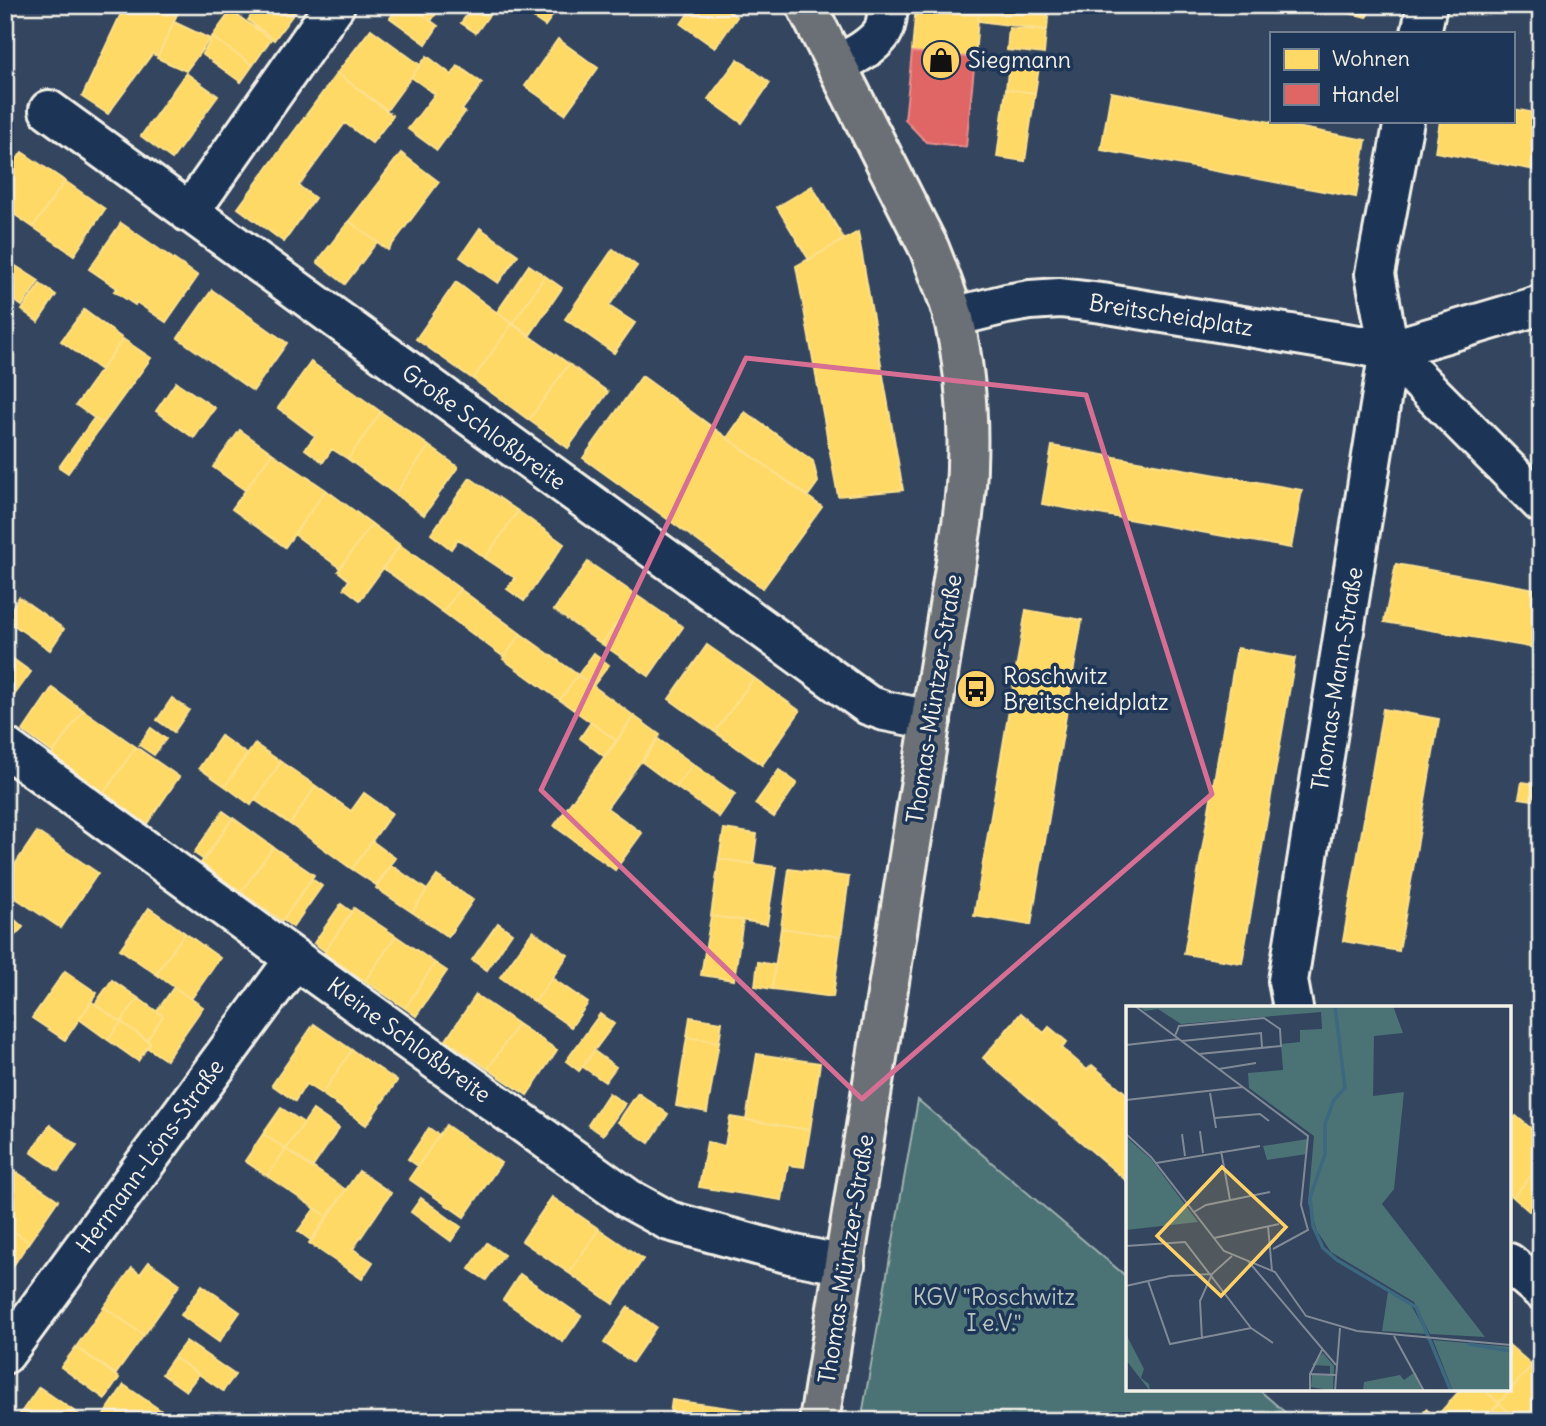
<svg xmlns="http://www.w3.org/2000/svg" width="1546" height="1426" font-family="Delius,sans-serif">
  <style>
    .green { fill: #4b7275; stroke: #a0b2ae; stroke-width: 2 }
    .homes { fill: #ffd966; stroke: #fce08d; stroke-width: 2 }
    .shops { fill: #e06666; stroke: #e6908d; stroke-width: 2 }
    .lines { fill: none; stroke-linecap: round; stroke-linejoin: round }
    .minor-casing { stroke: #f4f1e8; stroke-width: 44 }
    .major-casing { stroke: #f4f1e8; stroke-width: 44 }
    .minor { stroke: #1d3557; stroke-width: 38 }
    .major { stroke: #6b7074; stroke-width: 38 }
    .marked { fill: none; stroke: #d66f93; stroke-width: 5; stroke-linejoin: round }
    .labels { text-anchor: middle; stroke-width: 7; stroke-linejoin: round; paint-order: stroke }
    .poi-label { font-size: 23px; fill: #f4f1e8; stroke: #1d3557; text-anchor: start }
    .street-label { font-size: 23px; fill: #f4f1e8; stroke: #1d3557 }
    .park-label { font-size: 23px; fill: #b9c5c0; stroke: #1d3557 }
    .inset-river { fill: none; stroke: #3c6880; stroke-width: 3.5 }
    .inset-road { fill: none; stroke: #808a96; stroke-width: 2 }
    .view { fill: #ffd166; fill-opacity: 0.15; stroke: #ffd166; stroke-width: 3.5 }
    .inset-edge { fill: none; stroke: #f4f1e8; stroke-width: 3.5 }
  </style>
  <rect width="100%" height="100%" fill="#33455f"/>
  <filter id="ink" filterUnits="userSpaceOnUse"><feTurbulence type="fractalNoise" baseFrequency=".0143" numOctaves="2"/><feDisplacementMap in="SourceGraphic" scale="14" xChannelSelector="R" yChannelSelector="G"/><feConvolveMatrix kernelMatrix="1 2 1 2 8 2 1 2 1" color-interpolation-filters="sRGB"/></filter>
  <g filter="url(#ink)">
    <path class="green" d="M918,1100L1128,1278V1389H1258L1295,1421H861Z"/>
    <path class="homes" d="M125,5H168L179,10L158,56L152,54L108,114L82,97Z
      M259,5H300L274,40L248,20Z
      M399,5H409L438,26L426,44L390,18Z
      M409,5H440L441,6L431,21Z
      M474,5H491L494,8L476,33L461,23Z
      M531,5H560L545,26L526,13Z
      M694,5H721L737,17L715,48L681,24Z
      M916,5H979L975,58L912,52Z
      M979,5H1049L1047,30L978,21Z
      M1332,5H1370L1367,17L1331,9Z
      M231,11L271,39L253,65L212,37Z
      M174,22L210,39L186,71L157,58Z
      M1009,28L1046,31L1044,54L1007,50Z
      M371,29L420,65L387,110L337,73Z
      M213,38L253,65L241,82L202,54Z
      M558,39L598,68L565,114L525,86Z
      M427,56L452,75L458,66L482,83L462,110L465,112L437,150L408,129L435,94L411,77Z
      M738,59L770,83L742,123L708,99Z
      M1009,63L1039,67L1035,93L1006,89Z
      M186,73L218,96L172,159L141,136Z
      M337,73L393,116L372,143L345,123L299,186L315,198L284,242L238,208Z
      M1006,89L1035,93L1025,161L997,157Z
      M1111,92L1366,140L1356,197L1101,150Z
      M1513,109L1541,114V171L1435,152L1440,121H1513Z
      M22,152L65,181L33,227L5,208V177Z
      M401,153L439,182L388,250L349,221Z
      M65,181L105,209L74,255L33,227Z
      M812,186L844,239L809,260L777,207Z
      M349,221L377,242L345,284L317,262Z
      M121,223L198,276L166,322L136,302L135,305L114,291L117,288L89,269Z
      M480,228L518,255L498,283L460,257Z
      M858,232L903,490L838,496L796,266Z
      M613,249L637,266L609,306L635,323L614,353L565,319Z
      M8,261L39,281L22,306L5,295V265Z
      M529,265L545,276L513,323L497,312Z
      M545,276L562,288L530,335L513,323Z
      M456,282L512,324L473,379L416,339Z
      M40,284L56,295L38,322L22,310Z
      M212,290L287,343L253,391L178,338Z
      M84,310L123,339L101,370L61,341Z
      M512,324L569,364L529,420L473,379Z
      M123,339L151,358L103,424L76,405Z
      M311,362L381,412L348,459L332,449L323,462L305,449L315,436L278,408Z
      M569,364L608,392L568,448L529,420Z
      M642,376L822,507L763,588L583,458Z
      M176,382L215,408L194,438L156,411Z
      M381,412L429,446L395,494L348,459Z
      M745,412L813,461L818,482L808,496L727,438Z
      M94,418L103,424L68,473L59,467Z
      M240,430L272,453L245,490L213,467Z
      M429,446L458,467L424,515L395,494Z
      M1052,446L1302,490L1291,548L1042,504Z
      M272,453L326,490L285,547L232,509Z
      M470,478L518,511L485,558L458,539L451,549L431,534Z
      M326,490L372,524L340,568L294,534Z
      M518,511L564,544L524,601L507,589L515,578L485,558Z
      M372,524L400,545L360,600L344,588L349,580L338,571Z
      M400,545L460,589L443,612L383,568Z
      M588,562L636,595L602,644L554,610Z
      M1396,564L1541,590V649L1384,622Z
      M460,589L521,634L504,657L443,612Z
      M636,595L683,627L649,676L602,644Z
      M19,597L64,629L50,650L5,619Z
      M1026,610L1082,620L1031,925L974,916Z
      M521,634L578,675L560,700L503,659Z
      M707,645L754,678L715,732L669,699Z
      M1237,648L1295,658L1242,963L1184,954Z
      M5,653L31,672L5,708Z
      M594,653L609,665L593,686L578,675Z
      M578,675L634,716L617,741L560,700Z
      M754,678L800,711L762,765L715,732Z
      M52,688L83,710L53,753L23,731Z
      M172,698L189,710L174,732L157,720Z
      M1383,709L1439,719L1399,951L1343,941Z
      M83,710L136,747L103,794L50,758Z
      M634,716L660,735L607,808L642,833L615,870L554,826Z
      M591,722L617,741L605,757L580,738Z
      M151,728L166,739L154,755L139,745Z
      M221,736L247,754L225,786L199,768Z
      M658,739L693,764L676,787L642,762Z
      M255,744L281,762L251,805L225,786Z
      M136,747L179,777L146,825L103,794Z
      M281,762L316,786L290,824L255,800Z
      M693,764L735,794L719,817L676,787Z
      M779,770L797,783L774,817L755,804Z
      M1522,782L1536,784L1533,800L1519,798Z
      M316,786L351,811L364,793L392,813L352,869L290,824Z
      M223,811L233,818L204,860L194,853Z
      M233,818L273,847L241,892L201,863Z
      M724,829L757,834L753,864L719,859Z
      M37,832L98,873L61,928L5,891V879Z
      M372,841L395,858L376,885L352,869Z
      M273,847L314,875L282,921L241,892Z
      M719,859L776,867L767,924L711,916Z
      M391,865L427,890L412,912L376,888Z
      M789,869L849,877L841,937L781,928Z
      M437,876L473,900L448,937L412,912Z
      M312,879L322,886L293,927L283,920Z
      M341,904L352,912L325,951L314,943Z
      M149,908L185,933L156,974L120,949Z
      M354,908L396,936L365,981L324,953Z
      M5,911L23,927L5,946Z
      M711,916L743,920L734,980L701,975Z
      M498,923L512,933L487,970L472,960Z
      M781,928L841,937L833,997L772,989Z
      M533,931L568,955L535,1002L500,977Z
      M185,933L220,958L191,999L156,974Z
      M396,936L435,963L405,1008L365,981Z
      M758,962L775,965L772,989L755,986Z
      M435,963L447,971L416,1016L405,1008Z
      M65,971L97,993L65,1040L32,1018Z
      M552,978L588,1003L571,1027L535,1002Z
      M112,980L138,998L121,1022L95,1004Z
      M174,987L203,1007L166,1060L148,1048L150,1043L147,1040L163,1016L157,1011Z
      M476,995L518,1024L488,1069L446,1040Z
      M138,998L163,1016L147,1040L121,1022Z
      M92,1002L121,1022L108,1040L79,1019Z
      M1021,1013L1044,1033L1049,1027L1067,1042L1062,1048L1087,1070L1092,1065L1128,1095V1098L1125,1102L1128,1105V1182L983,1058Z
      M600,1014L614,1024L579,1071L566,1061Z
      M690,1017L722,1022L719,1042L687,1037Z
      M121,1022L150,1043L138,1061L108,1040Z
      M314,1024L352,1050L322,1094L306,1084L295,1101L272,1085Z
      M518,1024L557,1050L527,1095L488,1069Z
      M687,1037L719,1042L707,1112L676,1106Z
      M352,1050L397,1081L366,1125L322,1094Z
      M594,1051L616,1067L605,1082L583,1067Z
      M757,1054L820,1063L810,1130L746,1120Z
      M609,1093L625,1104L603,1135L588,1125Z
      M638,1093L668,1114L649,1143L618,1122Z
      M281,1108L304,1123L286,1149L263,1134Z
      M313,1110L339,1128L312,1168L286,1149Z
      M1516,1116L1541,1137V1164L1513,1197L1509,1194V1124Z
      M730,1117L810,1130L804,1167L788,1165L782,1200L699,1187L707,1142L725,1146Z
      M50,1125L77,1145L58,1171L31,1152Z
      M446,1125L501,1163L464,1217L409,1179Z
      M429,1128L439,1135L418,1166L408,1159Z
      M263,1134L286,1149L267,1176L245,1161Z
      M286,1149L346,1190L328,1217L267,1176Z
      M1541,1164V1197L1529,1211L1513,1197Z
      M15,1171L58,1200L29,1242L5,1225V1186Z
      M359,1171L391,1193L353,1249L373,1262L362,1279L309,1243Z
      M552,1197L599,1229L569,1273L522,1241Z
      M421,1198L461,1227L451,1241L411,1212Z
      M315,1208L328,1217L312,1241L298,1231Z
      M5,1225L29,1242L5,1278Z
      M599,1229L643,1259L613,1304L569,1273Z
      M487,1243L504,1255L486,1280L469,1269Z
      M149,1262L180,1284L144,1335L104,1307L132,1268L140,1274Z
      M520,1274L581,1316L563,1342L503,1300Z
      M202,1285L240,1312L219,1342L181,1315Z
      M104,1307L144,1335L116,1374L76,1347Z
      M628,1307L656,1327L632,1362L604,1343Z
      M186,1341L235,1375L223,1391L174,1357Z
      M1509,1345L1532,1365L1499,1403L1483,1389H1509Z
      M76,1347L119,1378L105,1399L61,1367Z
      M174,1357L199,1374L186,1391L162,1374Z
      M1532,1365L1541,1373V1416L1537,1421H1519L1499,1403Z
      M124,1385L176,1421H100Z
      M39,1387L87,1420V1421H15Z
      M1461,1389H1483L1499,1403L1484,1421H1442L1437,1416Z
      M672,1400L701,1404L699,1421H669Z
      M1499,1403L1517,1419L1516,1421H1484Z
      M701,1404L765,1413L764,1421H699Z
      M1426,1409L1440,1421H1417Z"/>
    <path class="shops" d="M912,52L975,58L966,147L926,142L905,120Z"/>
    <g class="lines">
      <g class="minor-casing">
        <path id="minor" d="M1421,33L1427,5
          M836,65C852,57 871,48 882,33C887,25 887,14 888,5
          M49,110L868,705L885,711L931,720
          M189,213L335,5
          M953,317L1006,304L1030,300L1060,298L1102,303L1389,350L1541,305
          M1389,350L1541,503
          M5,747L295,959L629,1199L669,1221L790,1254L845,1265
          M1293,1008L1288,981L1389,350L1375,274L1404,121
          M1509,1263L1541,1290
          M5,1354L295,959"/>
      </g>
      <g class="major-casing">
        <path id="major" d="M806,5L929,248C938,271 948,295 954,319C965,367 969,416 967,465C967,485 964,505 962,524L819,1421"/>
      </g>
      <use href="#minor" class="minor"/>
      <use href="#major" class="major"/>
    </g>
  </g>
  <path class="marked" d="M746,358L1086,395L1212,794L862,1099L541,790Z"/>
  <defs>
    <g id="shop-disc" transform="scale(2.0125)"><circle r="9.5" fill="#ffd166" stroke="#1d3557"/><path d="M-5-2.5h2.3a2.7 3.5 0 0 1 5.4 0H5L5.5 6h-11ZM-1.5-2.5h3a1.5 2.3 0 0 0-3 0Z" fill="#111"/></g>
    <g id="bus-disc" transform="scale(2.0125)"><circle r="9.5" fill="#ffd166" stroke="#1d3557"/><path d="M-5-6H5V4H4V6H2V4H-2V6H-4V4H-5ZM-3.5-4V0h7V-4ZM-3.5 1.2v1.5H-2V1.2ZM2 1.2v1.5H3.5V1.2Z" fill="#111"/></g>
  </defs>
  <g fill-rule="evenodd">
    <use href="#shop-disc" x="941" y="60"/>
    <use href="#bus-disc" x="976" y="689"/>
  </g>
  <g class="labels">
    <g class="poi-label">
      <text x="968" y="68">Siegmann</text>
      <text x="1003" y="684">Roschwitz<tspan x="1003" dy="26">Breitscheidplatz</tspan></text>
    </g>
    <g class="street-label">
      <text transform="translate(1171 315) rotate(9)" y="8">Breitscheidplatz</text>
      <text transform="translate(484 427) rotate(36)" y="8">Große Schloßbreite</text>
      <text transform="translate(1337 679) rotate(-81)" y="8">Thomas-Mann-Straße</text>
      <text transform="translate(934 699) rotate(-81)" y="8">Thomas-Müntzer-Straße</text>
      <text transform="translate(409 1040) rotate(36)" y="8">Kleine Schloßbreite</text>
      <text transform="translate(150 1156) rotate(-54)" y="8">Hermann-Löns-Straße</text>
      <text transform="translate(846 1259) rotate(-81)" y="8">Thomas-Müntzer-Straße</text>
    </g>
    <g class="park-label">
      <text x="994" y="1305">KGV "Roschwitz<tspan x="994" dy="26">I e.V."</tspan></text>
    </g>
  </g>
  <g transform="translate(1126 1006)">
    <rect width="385" height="385" fill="#33455f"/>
    <path d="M12,0H267L277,27L248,30L247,90L278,86L268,183L256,198L359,331L304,328L288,296L205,246L191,225L182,197L188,130L123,82L122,67L157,64L155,38L174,36V24L196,23L195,6L55,18L32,3L19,5ZM0,131L25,153L72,216L0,224ZM182,133L181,148L141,154L137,140ZM262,286L284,297L301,328L256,325ZM0,328L18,363L15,372L23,378L24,385L0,354ZM307,334L385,341V385H327ZM197,347L208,360L207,385L185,381L186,368L204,369V360L186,359ZM289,366L297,385H237L238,376L274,369L278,374Z" fill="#4b7275"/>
    <path class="inset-river" d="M209,0L219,82L208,94L199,118V148L184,192L187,220L197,242L211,254L290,301L325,385M342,338L385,345"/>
    <path class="inset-road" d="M9,0L182,130L175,199L182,224L147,243M49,30L53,20L138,12L154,23L155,40L73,48M56,35L135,27L136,41M0,39L53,33M93,63L130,57M84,87L90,122M0,94L117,81M89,112L134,108L143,115M74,125L77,147M0,128L25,151L98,245L149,266L180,310L231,325L385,339M56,128L59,150M95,145L104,194M30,157L134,140M68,206L80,199L144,186M142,220L146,265M88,232L153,218M0,240L59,236L125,322M122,255L210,359M22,275L44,338L125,322L147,337M0,280L44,270L86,268M268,330L298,385M76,333L74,295L86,268L106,250M184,368L196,344M184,385V368L210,369M209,385L214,322"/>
    <path class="view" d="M96,161L160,221L95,290L31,230Z"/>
    <rect width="385" height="385" class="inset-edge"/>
  </g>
  <rect width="1546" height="1426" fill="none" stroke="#1d3557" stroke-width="28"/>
  <rect x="14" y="14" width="1518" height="1398" fill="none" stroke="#f4f1e8" stroke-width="2.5" filter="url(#ink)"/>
  <rect x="1270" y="32" width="245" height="91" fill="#1d3557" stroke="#738091" stroke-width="2"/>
  <rect x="1284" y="49" width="35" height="21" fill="#ffd966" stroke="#738091" stroke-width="2"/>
  <text x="1332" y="66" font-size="21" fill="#f4f1e8">Wohnen</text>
  <rect x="1284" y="84" width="35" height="21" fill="#e06666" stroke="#738091" stroke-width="2"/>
  <text x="1332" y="102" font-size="21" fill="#f4f1e8">Handel</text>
</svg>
